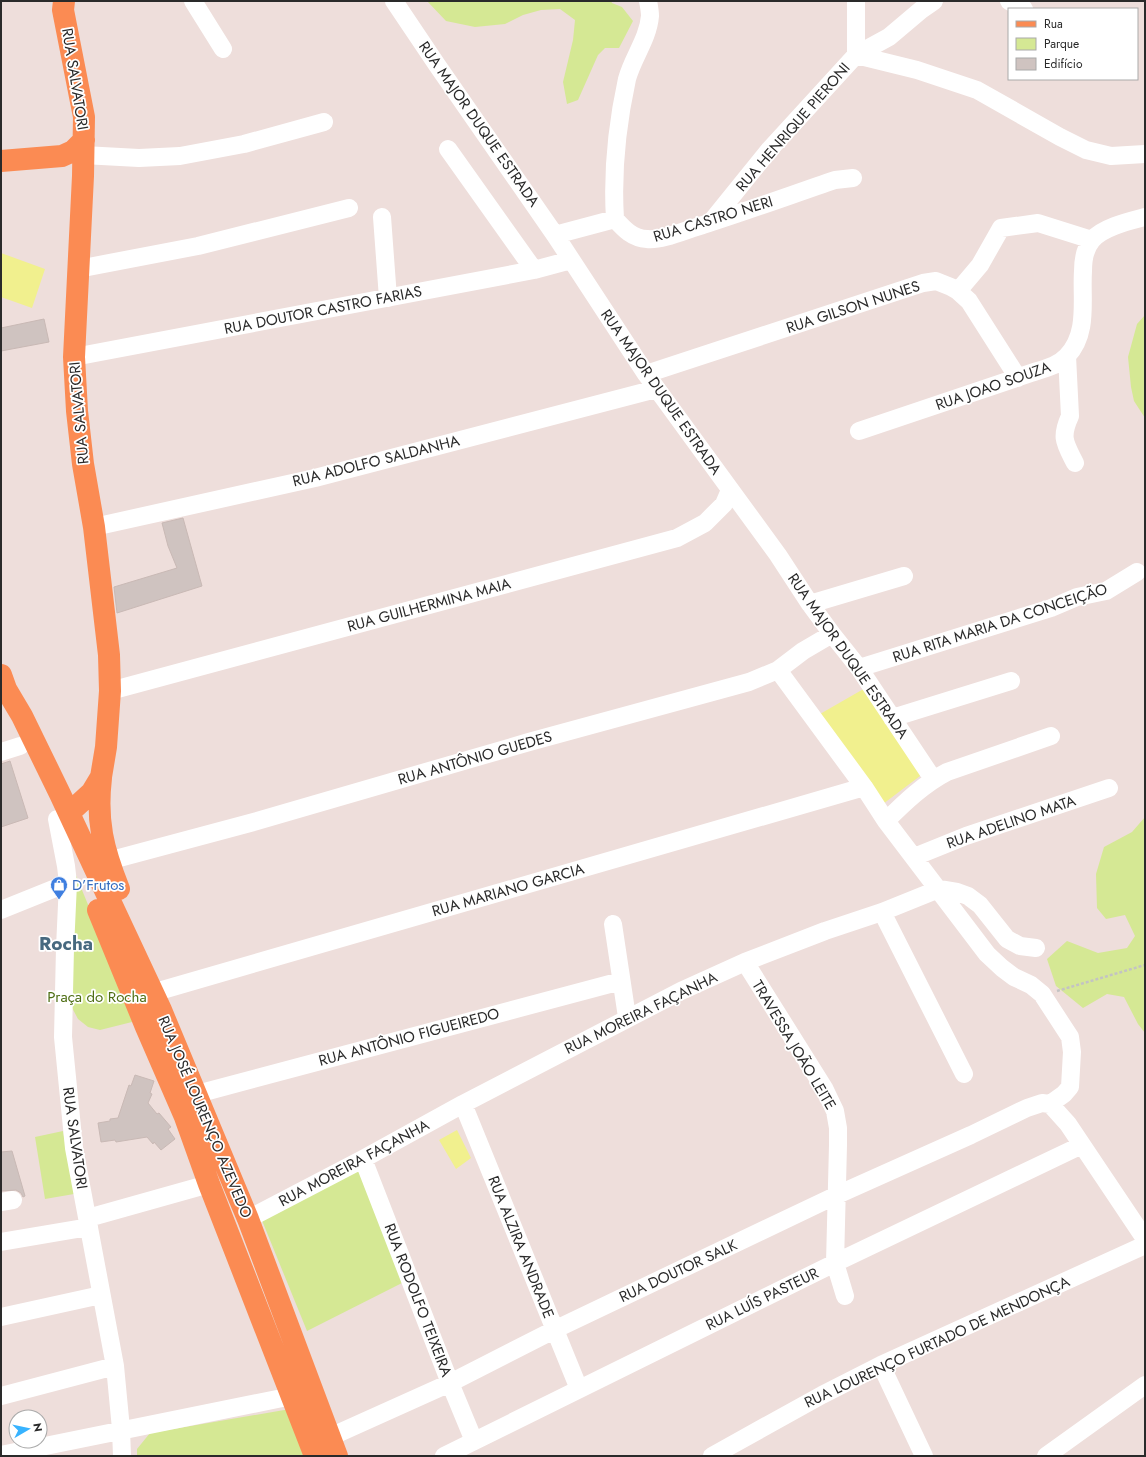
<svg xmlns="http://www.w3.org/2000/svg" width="1146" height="1457" font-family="Jost,sans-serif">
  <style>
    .green { fill: #d5e894 }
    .pitch { fill: #f1f08e }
    .building { fill: #cfc3c0; stroke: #c9b9b5 }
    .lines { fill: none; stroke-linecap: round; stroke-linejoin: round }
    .path { stroke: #c3c3c3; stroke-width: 2.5; stroke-dasharray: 3 2; stroke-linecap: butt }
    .minor { stroke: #fff; stroke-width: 18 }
    .major { stroke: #fb8b53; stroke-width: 22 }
    .labels { text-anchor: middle; stroke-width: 3.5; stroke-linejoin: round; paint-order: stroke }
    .street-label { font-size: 15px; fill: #2a2a2a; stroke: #fff }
    .shop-label { font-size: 15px; fill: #366cbe; stroke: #fff; text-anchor: start }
    .park-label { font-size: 15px; fill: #4e6e14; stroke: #fff }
    .district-label { font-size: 19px; font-weight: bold; fill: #47697f; stroke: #fff }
  </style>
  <rect width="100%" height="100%" fill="#eededb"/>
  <path class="green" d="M427,1H611L612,3L622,7L633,21L619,48H605L598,55L578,100L567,104L563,82L573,40L575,20L560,9L541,10L523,15L505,24L475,27L446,21Z
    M1145,315V418L1134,401L1131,387L1128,357L1137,324Z
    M1145,817V1033L1138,1024L1124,997L1107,994L1083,1008L1056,986L1047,959L1067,941L1098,953L1127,948L1135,936L1125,915L1106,919L1097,908L1096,874L1104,847L1132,832Z
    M75,873L136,1021L100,1030L88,1027L78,1019L69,1002Z
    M63,1131L74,1194L45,1199L35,1137Z
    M360,1169L402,1283L307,1331L261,1218Z
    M290,1409L311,1456H137V1449L150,1433Z"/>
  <path class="pitch" d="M1,253L45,269L32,308L1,297Z
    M867,687L924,773L883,804L820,714Z
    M457,1130L471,1158L456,1169L439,1140Z"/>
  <path class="building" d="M44,319L49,342L1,351V328Z
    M183,518L202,586L117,613L114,587L177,568L168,546L162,523Z
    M10,761L28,818L1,827V764Z
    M135,1075L154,1081L150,1093L152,1094L148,1103L157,1114L159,1113L171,1127L168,1129L175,1139L161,1150L154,1142L153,1144L147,1137L116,1142L115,1140L101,1142L98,1123L110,1121V1119L118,1118L129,1085L131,1086Z
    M12,1151L25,1196L23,1197L21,1193L16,1190L1,1191V1152Z"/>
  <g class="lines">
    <path class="path" d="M1057,991L1145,965"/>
    <path class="minor" d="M193,1L223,49
      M394,1L437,65L555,235L646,374L778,555L810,604L832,634L859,668L933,779
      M1009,1L1024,9
      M856,55L917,70L977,90L1060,137L1086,150L1111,156L1145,154
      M856,55L889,37L921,10L934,1
      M448,149L534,270
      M83,155L139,158L180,156L244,144L324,122
      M382,217L388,298
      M615,219C612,171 617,125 627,79C633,57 648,39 650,16C650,11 649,6 648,1
      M711,222L770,149L856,55V1
      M555,235L615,219C624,229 632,238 647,239C662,241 688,229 703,225C747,211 791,195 835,180L853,178
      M78,269L198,246L349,208
      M958,291L980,265L1001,228L1038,223L1092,240
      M1067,356L1070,416C1060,438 1065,443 1075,463
      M74,357L534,270L571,260
      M646,374L923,283L936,281L951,287L958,291L969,301L1018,378
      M859,431L1031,373C1043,369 1058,366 1067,356C1089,333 1081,299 1083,271C1083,261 1085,248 1092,240C1103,227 1130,221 1145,217
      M94,527L315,478L656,389
      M810,604L904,576
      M859,668L1051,608L1077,597L1106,591L1137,572
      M778,670L864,787L886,821L987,954L1002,968L1014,977L1031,985L1042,994L1070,1037L1072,1052L1070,1087L1064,1094L1050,1104
      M110,691L677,538L705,523L724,504L730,490
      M892,718L1011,681
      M1,752L20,746
      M57,819L66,866L68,883L65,948L63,1037L74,1148L115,1366L121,1429L122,1456
      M886,821C905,802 924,784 947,772L1051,736
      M914,857L966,836L1109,788
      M108,861L250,823L529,742L749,682L778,670L803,651L832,634
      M1,910L68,883
      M882,912L964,1074
      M613,924L627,1017
      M745,962L824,1088L835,1111L838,1128V1145L835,1263L845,1296
      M152,993L864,787
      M197,1094L621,981
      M463,1104L579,1389
      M363,1159L450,1383L474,1441
      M1,1202L13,1200
      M88,1218L209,1184
      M248,1219L363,1159L463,1104L681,991L745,962L825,931L882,912L939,889L957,892L968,896L980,905L1007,939L1020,946L1036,948
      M1,1242L89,1227
      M1,1317L101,1295
      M881,1365L924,1456
      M1,1396L115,1366
      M330,1437L450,1383L554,1330L837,1195L971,1135L1027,1108L1042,1103L1050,1104L1068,1124L1145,1239
      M1,1455L292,1396L299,1385
      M444,1456L835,1263L1082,1145
      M712,1456L822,1395L881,1365L1145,1245
      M1046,1456L1145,1385"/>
    <path class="major" d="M64,1L63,10L84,117L83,176L74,357L77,411L83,464L94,527L109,655L110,691L106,747L101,777L92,792L69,813
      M1,161L62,156L73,151L84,140
      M1,675L6,689L22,716L60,794L161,1010L248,1219L337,1456
      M101,778C96,821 103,849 119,889
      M98,910L146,1027L185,1117L209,1184L315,1456"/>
  </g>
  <defs>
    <g id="shop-pin" transform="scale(0.9)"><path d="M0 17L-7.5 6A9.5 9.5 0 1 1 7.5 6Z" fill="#3f7fe0" stroke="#fff"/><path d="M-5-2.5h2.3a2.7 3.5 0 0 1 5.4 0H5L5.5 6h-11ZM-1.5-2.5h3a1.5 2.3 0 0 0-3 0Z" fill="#fff"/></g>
  </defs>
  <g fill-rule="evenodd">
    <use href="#shop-pin" x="59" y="885"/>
  </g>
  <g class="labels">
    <g class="street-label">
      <text transform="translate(75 79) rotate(81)" y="5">RUA SALVATORI</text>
      <text transform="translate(479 124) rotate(55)" y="5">RUA MAJOR DUQUE ESTRADA</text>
      <text transform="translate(793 127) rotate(-49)" y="5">RUA HENRIQUE PIERONI</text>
      <text transform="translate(713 219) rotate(-17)" y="5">RUA CASTRO NERI</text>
      <text transform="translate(853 307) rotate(-18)" y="5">RUA GILSON NUNES</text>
      <text transform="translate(323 310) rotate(-11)" y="5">RUA DOUTOR CASTRO FARIAS</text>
      <text transform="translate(993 386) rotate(-19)" y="5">RUA JOAO SOUZA</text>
      <text transform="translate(661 392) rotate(55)" y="5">RUA MAJOR DUQUE ESTRADA</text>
      <text transform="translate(79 413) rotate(-95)" y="5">RUA SALVATORI</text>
      <text transform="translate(376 461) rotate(-14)" y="5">RUA ADOLFO SALDANHA</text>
      <text transform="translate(429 605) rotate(-15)" y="5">RUA GUILHERMINA MAIA</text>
      <text transform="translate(1000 623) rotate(-18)" y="5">RUA RITA MARIA DA CONCEIÇÃO</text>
      <text transform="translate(848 656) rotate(55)" y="5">RUA MAJOR DUQUE ESTRADA</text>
      <text transform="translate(475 758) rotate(-16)" y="5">RUA ANTÔNIO GUEDES</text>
      <text transform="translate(1011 822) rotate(-19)" y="5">RUA ADELINO MATA</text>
      <text transform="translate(508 890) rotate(-16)" y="5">RUA MARIANO GARCIA</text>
      <text transform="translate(641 1013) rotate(-26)" y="5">RUA MOREIRA FAÇANHA</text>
      <text transform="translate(409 1037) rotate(-15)" y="5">RUA ANTÔNIO FIGUEIREDO</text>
      <text transform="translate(794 1045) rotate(59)" y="5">TRAVESSA JOÃO LEITE</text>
      <text transform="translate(205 1117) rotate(67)" y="5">RUA JOSÉ LOURENÇO AZEVEDO</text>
      <text transform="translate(75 1138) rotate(82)" y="5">RUA SALVATORI</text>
      <text transform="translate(354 1163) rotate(-28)" y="5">RUA MOREIRA FAÇANHA</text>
      <text transform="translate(521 1247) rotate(68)" y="5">RUA ALZIRA ANDRADE</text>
      <text transform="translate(678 1271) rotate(-25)" y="5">RUA DOUTOR SALK</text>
      <text transform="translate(762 1299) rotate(-26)" y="5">RUA LUÍS PASTEUR</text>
      <text transform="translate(418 1300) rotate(69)" y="5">RUA RODOLFO TEIXEIRA</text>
      <text transform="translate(937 1342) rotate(-25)" y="5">RUA LOURENÇO FURTADO DE MENDONÇA</text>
    </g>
    <g class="shop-label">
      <text x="72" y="890">D’Frutos</text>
    </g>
    <g class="park-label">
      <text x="97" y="1002">Praça do Rocha</text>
    </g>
    <g class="district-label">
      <text x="66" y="950">Rocha</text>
    </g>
  </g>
  <rect width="1146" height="1457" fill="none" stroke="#2a2a2a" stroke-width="4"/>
  <rect x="1008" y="8" width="130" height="72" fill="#ffffff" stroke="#aaaaaa"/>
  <rect x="1016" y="21" width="20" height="6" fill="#fb8b53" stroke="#aaaaaa"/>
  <text x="1044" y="28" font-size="12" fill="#2a2a2a">Rua</text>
  <rect x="1016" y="38" width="20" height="12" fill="#d5e894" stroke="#aaaaaa"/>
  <text x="1044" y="48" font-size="12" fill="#2a2a2a">Parque</text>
  <rect x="1016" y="58" width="20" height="12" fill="#cfc3c0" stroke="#aaaaaa"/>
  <text x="1044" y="68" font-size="12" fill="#2a2a2a">Edifício</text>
  <g transform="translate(28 1429) rotate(81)"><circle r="19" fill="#ffffff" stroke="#aaaaaa"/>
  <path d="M0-3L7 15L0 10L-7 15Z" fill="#37b3ff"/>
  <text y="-6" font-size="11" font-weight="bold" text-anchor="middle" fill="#2a2a2a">N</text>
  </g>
</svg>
